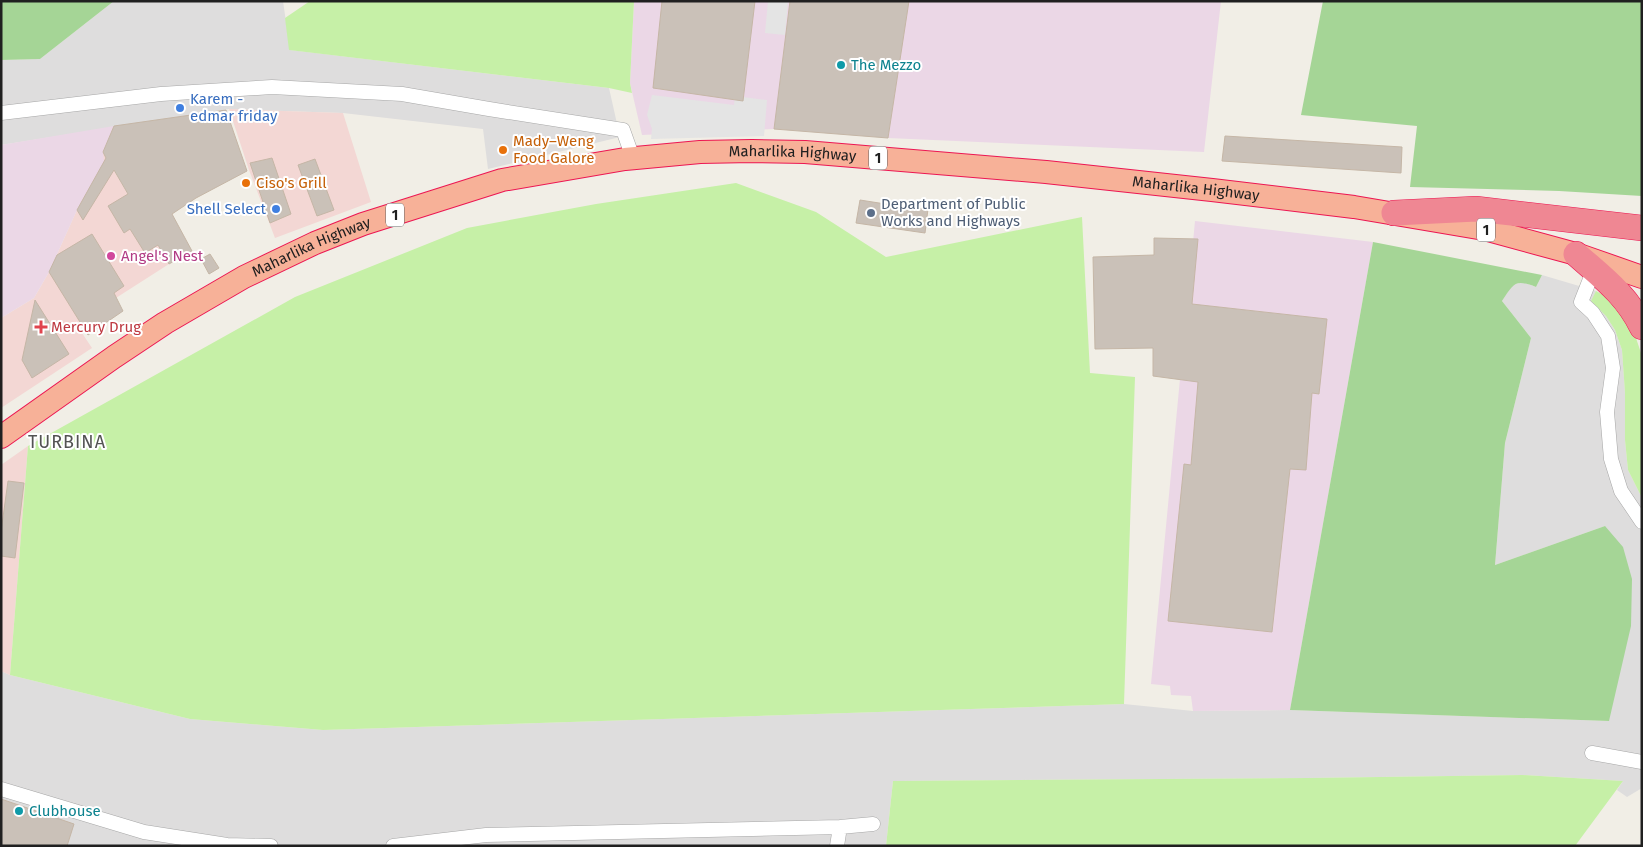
<svg xmlns="http://www.w3.org/2000/svg" width="1643" height="847" font-family="'Fira Sans',sans-serif">
  <style>
    .residential { fill: #dedddd }
    .commercial { fill: #f3d7d4 }
    .industrial { fill: #ebd7e6 }
    .grass { fill: #c6f0a7 }
    .forest { fill: #a5d596 }
    .parking { fill: #e4e4e4 }
    .building { fill: #cac1b8; stroke: #c5b6a6 }
    .lines { fill: none; stroke-linecap: round; stroke-linejoin: round }
    .minor-casing { stroke: #a7a7a7; stroke-width: 15 }
    .trunk-casing { stroke: #ec1652; stroke-width: 24 }
    .motorway-casing { stroke: #ec1652; stroke-width: 26 }
    .minor { stroke: #fff; stroke-width: 14 }
    .trunk { stroke: #f7b198; stroke-width: 22 }
    .motorway { stroke: #ef8793; stroke-width: 25 }
    .culture-dot { fill: #0f9aa8; stroke: #fff; stroke-width: 2 }
    .shop-dot { fill: #3f7fe0; stroke: #fff; stroke-width: 2 }
    .food-dot { fill: #e8710a; stroke: #fff; stroke-width: 2 }
    .service-dot { fill: #5c6f8a; stroke: #fff; stroke-width: 2 }
    .hotel-dot { fill: #d1479c; stroke: #fff; stroke-width: 2 }
    .health-dot { fill: #e0444e; stroke: #fff; stroke-width: 2 }
    .labels { text-anchor: middle; stroke-width: 4; stroke-linejoin: round; paint-order: stroke }
    .shield { fill: #fff; stroke: #636363; stroke-width: 1 }
    .shield-label { font-size: 14px; font-weight: bold; fill: #202020 }
    .culture-label { font-size: 15px; fill: #0d838f; stroke: #fff; text-anchor: start }
    .shop-label { font-size: 15px; fill: #366cbe; stroke: #fff; text-anchor: start }
    .food-label { font-size: 15px; fill: #c56008; stroke: #fff; text-anchor: start }
    .street-label { font-size: 15px; fill: #202020; stroke: #fff }
    .service-label { font-size: 15px; fill: #4e5e75; stroke: #fff; text-anchor: start }
    .hotel-label { font-size: 15px; fill: #b23c85; stroke: #fff; text-anchor: start }
    .health-label { font-size: 15px; fill: #be3a42; stroke: #fff; text-anchor: start }
    .quarter-label { font-size: 18px; letter-spacing: 1px; fill: #535353; stroke: #fff }
  </style>
  <rect width="100%" height="100%" fill="#f1eee6"/>
  <path class="residential" d="M114,1H283L290,50L609,88L620,137L488,169L483,129L343,113L229,109L1,145V60L40,59Z
    M1542,275L1596,291L1592,301L1606,316L1615,330L1622,350L1625,393V440L1628,470L1642,498V788L1627,797L1617,790L1623,781L1523,775L1308,778L893,781L886,846H1V671L10,675L190,719L323,730L1124,704L1193,711L1290,710L1609,721L1605,526L1495,565L1505,443L1531,338L1502,301L1512,285L1523,282L1536,287Z"/>
  <path class="commercial" d="M229,109L343,113L371,202L275,238L249,170Z
    M103,152L169,264L80,321V330L92,348L1,408V318L34,298L49,272Z
    M28,446L10,675L1,671V465Z"/>
  <path class="industrial" d="M634,1H790L774,129L642,135L630,83Z
    M909,1H1221L1204,152L888,138Z
    M114,126L103,152L104,162L77,210L49,272L34,298L1,318V145Z
    M1195,221L1373,242L1290,710L1193,711L1191,696L1171,695L1170,686L1151,684Z"/>
  <path class="grass" d="M310,1H634L630,83L632,93L609,88L289,50L285,18Z
    M736,183L816,212L886,257L1082,217L1090,373L1135,377L1124,704L323,730L190,719L10,675L28,446L295,297L467,228L596,204Z
    M1596,291L1611,299L1636,338L1641,353L1642,498L1628,470L1625,440V393L1622,350L1615,330L1606,316L1591,301Z
    M1523,775L1623,781L1575,846H886L893,781L1308,778Z"/>
  <path class="forest" d="M13,1H114L40,59L1,60V2Z
    M1323,1H1642V196L1559,191L1410,187L1417,126L1301,115Z
    M1373,242L1542,275L1536,287C1515,279 1514,283 1502,301L1531,338L1505,443L1495,565L1605,526L1623,547L1632,579L1631,626L1609,721L1290,710Z"/>
  <path class="parking" d="M768,1H788L785,35L765,33Z
    M652,95L734,105L735,96L767,100L764,136L651,139L652,129L647,115Z"/>
  <path class="building" d="M662,1H755L743,101L653,88Z
    M790,1H909L888,138L774,129Z
    M226,110L247,171L196,198L172,214L192,251L169,264L158,245L145,253L130,229L124,233L108,206L128,194L114,170L83,220L77,210L106,158L103,152L114,126Z
    M1225,136L1402,147L1401,173L1222,161Z
    M272,158L291,214L270,223L250,163Z
    M315,159L334,210L317,216L298,165Z
    M860,200L898,206V207L928,209L925,233L856,223Z
    M92,234L124,286L114,293L123,311L88,335L49,272L57,255Z
    M1154,238L1198,239L1192,304L1327,319L1319,394L1312,393L1306,470L1290,469L1272,632L1168,621L1184,464L1191,465L1198,382L1153,376V348L1095,349L1093,257L1154,255Z
    M210,254L219,268L209,274L201,259Z
    M35,300L69,354L32,378L22,360Z
    M8,481L24,483L15,558L1,556V532Z
    M1,799L74,824L67,846H1Z"/>
  <g class="lines">
    <g class="minor-casing">
      <path id="minor" d="M1,113L161,94L272,87L402,94L489,109L623,130L633,158
        M1594,269L1581,302L1593,313L1608,336L1613,368L1607,412L1611,459L1621,491L1642,522
        M1592,753L1642,762
        M1,789L144,832L227,845L271,846
        M393,846L486,835L840,827L873,824
        M837,846L840,827"/>
    </g>
    <g class="trunk-casing">
      <g id="trunk">
        <path id="s1" d="M1,437L114,357L165,323L244,277L315,243L363,224L502,180L625,159L700,152L752,151L805,152L1046,172L1212,190L1354,207L1484,229L1576,254L1642,277"/>
      </g>
    </g>
    <g class="motorway-casing">
      <path id="motorway" d="M1394,213L1476,209L1642,228
        M1576,254C1602,277 1626,294 1642,327"/>
    </g>
    <use href="#minor" class="minor"/>
    <use href="#trunk" class="trunk"/>
    <use href="#motorway" class="motorway"/>
  </g>
  <g class="culture-dot">
    <circle cx="841" cy="65" r="5"/>
    <circle cx="19" cy="811" r="5"/>
  </g>
  <g class="shop-dot">
    <circle cx="180" cy="108" r="5"/>
    <circle cx="276" cy="209" r="5"/>
  </g>
  <g class="food-dot">
    <circle cx="503" cy="150" r="5"/>
    <circle cx="246" cy="183" r="5"/>
  </g>
  <circle class="service-dot" cx="871" cy="213" r="5"/>
  <circle class="hotel-dot" cx="111" cy="256" r="5"/>
  <path class="health-dot" d="M38.5 319.5h5v5h5v5h-5v5h-5v-5h-5v-5h5z"/>
  <g class="labels">
    <g class="shield">
      <rect x="869" y="146.5" width="18" height="23" rx="4"/>
      <rect x="386" y="203.5" width="18" height="23" rx="4"/>
      <rect x="1477" y="218.5" width="18" height="23" rx="4"/>
    </g>
    <g class="shield-label">
      <text x="878" y="163">1</text>
      <text x="395" y="220">1</text>
      <text x="1486" y="235">1</text>
    </g>
    <g class="culture-label">
      <text x="851" y="70">The Mezzo</text>
      <text x="29" y="816">Clubhouse</text>
    </g>
    <g class="shop-label">
      <text x="190" y="104">Karem -<tspan x="190" dy="17">edmar friday</tspan></text>
      <text x="266" y="214" text-anchor="end">Shell Select</text>
    </g>
    <g class="food-label">
      <text x="513" y="146">Mady–Weng<tspan x="513" dy="17">Food Galore</tspan></text>
      <text x="256" y="188">Ciso's Grill</text>
    </g>
    <g class="street-label">
      <text dy="5" stroke="none"><textPath href="#s1" startOffset="860">Maharlika Highway</textPath></text>
      <text dy="5" stroke="none"><textPath href="#s1" startOffset="1265">Maharlika Highway</textPath></text>
      <text dy="5" stroke="none"><textPath href="#s1" startOffset="365">Maharlika Highway</textPath></text>
    </g>
    <g class="service-label">
      <text x="881" y="209">Department of Public<tspan x="881" dy="17">Works and Highways</tspan></text>
    </g>
    <g class="hotel-label">
      <text x="121" y="261">Angel's Nest</text>
    </g>
    <g class="health-label">
      <text x="51" y="332">Mercury Drug</text>
    </g>
    <g class="quarter-label">
      <text x="67" y="448">TURBINA</text>
    </g>
  </g>
  <rect width="1643" height="847" fill="none" stroke="#202020" stroke-width="5"/>
</svg>
